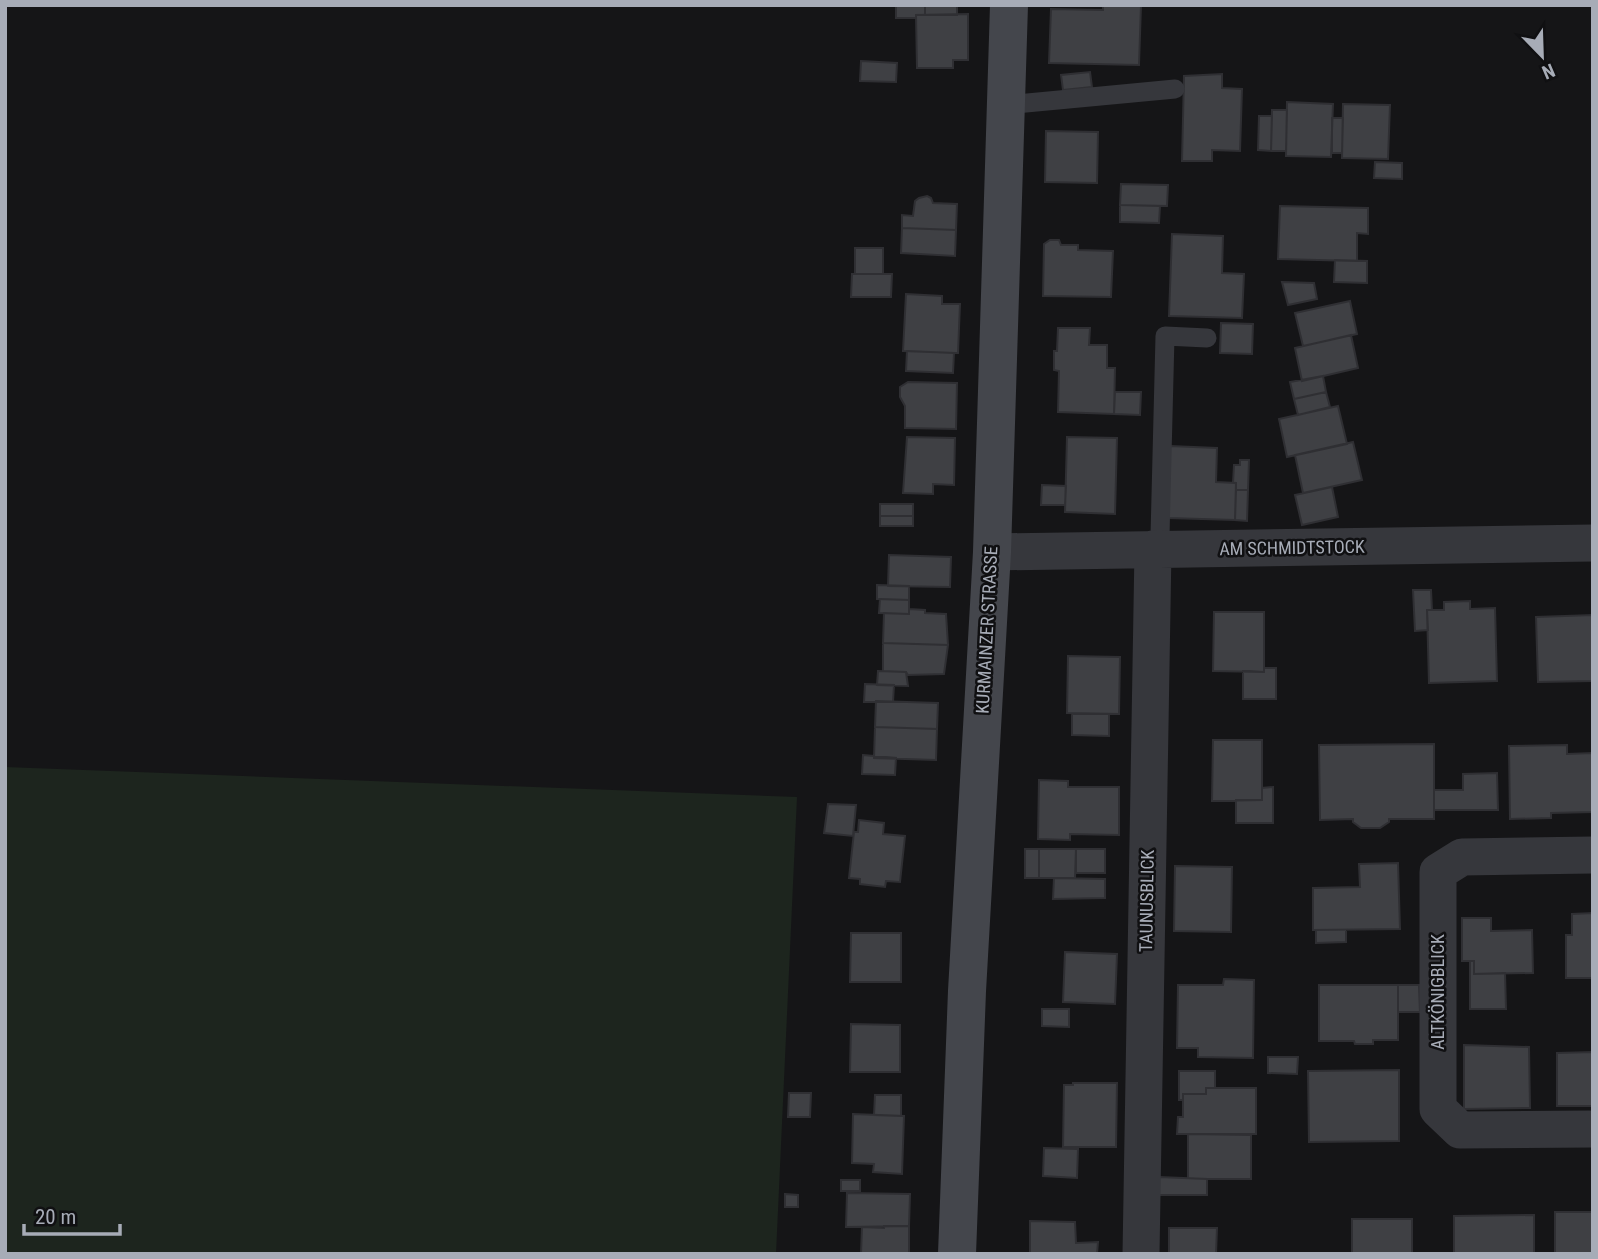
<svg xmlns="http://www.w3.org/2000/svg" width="1598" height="1259" font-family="'Roboto Condensed',sans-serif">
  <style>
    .green { fill: #1d251e }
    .building { fill: #3f4044; stroke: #2f2f33; stroke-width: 2 }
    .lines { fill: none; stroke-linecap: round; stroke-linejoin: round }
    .lane { stroke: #36373c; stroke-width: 19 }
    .street { stroke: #36373c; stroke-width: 37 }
    .secondary { stroke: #44464c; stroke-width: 38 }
    .labels { text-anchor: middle; stroke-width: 5; stroke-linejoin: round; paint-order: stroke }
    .street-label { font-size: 18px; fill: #a7acb7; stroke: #101012 }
  </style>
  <rect width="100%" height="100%" fill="#151517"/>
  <path class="green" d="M5,767L797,797L776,1254H5Z"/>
  <path class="building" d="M896,5H925V15H916V18H896Z
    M925,5H957V15H925Z
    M1103,5H1141L1139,65L1049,63L1051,9L1103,10Z
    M968,14V60H953V68H917L916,15Z
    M861,61L897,63L896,82L860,81Z
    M1090,72L1092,87L1063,90L1061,75Z
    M1222,74V88L1242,89L1240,151L1212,150V161H1182L1184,76Z
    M1287,102L1333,104L1331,157L1286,156Z
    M1343,104L1390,105L1388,159L1342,158Z
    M1272,110H1287L1286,151H1271Z
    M1259,116H1272L1271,151L1258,150Z
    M1332,118H1343L1342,153H1332Z
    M1046,131L1098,132L1097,183L1045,182Z
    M1375,162L1402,163V179L1374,178Z
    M1121,184L1168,185L1167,206L1120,205Z
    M927,196L931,198L933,203L957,204L956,230L902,228V215L913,216L915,201L919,198Z
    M1120,205L1160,206L1159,223L1120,222Z
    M1280,206L1368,208V234L1357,233V261L1278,259Z
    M902,228L956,230L955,256L901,253Z
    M1172,234L1223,236L1222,273L1244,274L1242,318L1169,316Z
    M1050,240H1059L1061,245H1078V250L1113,251L1111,297L1043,296L1044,244Z
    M855,248H883V274H855Z
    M1335,260L1367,261V283L1334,282Z
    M852,274H892L891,297H851Z
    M1282,282L1314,283L1317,299L1288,305Z
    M906,294L942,296V304H960L958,353L903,351Z
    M1350,301L1357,334L1303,346L1295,313Z
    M1221,323L1253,324L1252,354L1220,353Z
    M1058,328H1090L1089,345H1107V368H1115L1114,414L1058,412L1059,371L1054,370V351H1057Z
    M1351,335L1358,368L1302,381L1295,348Z
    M907,351L954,353L953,373L906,371Z
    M1323,376L1326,392L1294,399L1290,382Z
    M908,382L957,383L956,429L905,428V406L900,397V387Z
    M1115,392H1141L1140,415L1114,414Z
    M1326,392L1330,407L1298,415L1294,399Z
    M1338,406L1347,444L1287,457L1279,419Z
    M907,437L955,438L954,485L933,484V494L903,493Z
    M1067,437L1117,438L1115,514L1065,512Z
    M1353,442L1362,480L1303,493L1295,455Z
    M1170,446L1217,448L1216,482L1236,483L1235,520L1168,518Z
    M1240,460H1249L1248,490H1236V483H1233L1234,465H1240Z
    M1042,485L1066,486L1065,505H1041Z
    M1332,487L1338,517L1302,525L1295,495Z
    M1236,490H1248L1247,521L1235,520Z
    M880,504H913V516H880Z
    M880,516H913V526H880Z
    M889,555L951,557L950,587L888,586Z
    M877,585L909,586V600L877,599Z
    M1413,590H1431L1432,610H1427L1428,630L1415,631Z
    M880,599L909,600V614L879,613Z
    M1470,601V609L1495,608L1497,681L1429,683L1427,610H1444V602Z
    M909,609L925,610V613L946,614L948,645L883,643L884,613L909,614Z
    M1214,612H1264V672L1213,671Z
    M1593,615V681L1538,682L1536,617Z
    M883,643L948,645L944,674L908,675L906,672L883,671Z
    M1068,656L1120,657L1119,714L1067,713Z
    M1264,668H1276V699H1243V671L1264,672Z
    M878,671L906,672L908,686L877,685Z
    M865,684L894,685L893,702H864Z
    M876,701L938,703L937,729L875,727Z
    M1072,714H1109V736L1072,735Z
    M875,727L937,729L936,760L874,758Z
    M1213,740H1262V800L1212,801Z
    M1434,744V819H1389V822L1380,828H1361L1353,822V819L1320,820L1319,745Z
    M1567,745V754L1593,753V812L1551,813V818L1510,819L1509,746Z
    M863,755L896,758L895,775L862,774Z
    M1497,773L1498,810H1434V790H1463V774Z
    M1039,780L1068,781V787H1119V835L1070,834V840L1038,839Z
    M1273,787V823H1236V800H1262V788Z
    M828,804L856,805L853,836L824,833Z
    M859,820L884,823L883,834L905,836L900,882L886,881L885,887L860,884V879L849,878L854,832H858Z
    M1025,849H1039V878H1025Z
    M1039,849H1076L1075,878H1039Z
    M1076,849H1105V873H1076Z
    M1398,863L1400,929L1313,930V888L1360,887L1359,864Z
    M1175,866L1232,867L1231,932L1174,931Z
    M1054,878L1105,879V898L1053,899Z
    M1593,913V978H1566V935H1572V914Z
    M1462,918H1491V931L1532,930L1533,973L1474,974V961H1462Z
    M1316,930H1346V942L1316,943Z
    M851,933H901V982H850Z
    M1065,952L1117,954L1115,1004L1063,1002Z
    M1470,961H1474V974L1505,973L1506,1009H1470Z
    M1224,979L1254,980L1253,1058L1198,1057V1048H1177L1178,985H1223Z
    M1319,985H1398V1040H1373V1044H1355L1354,1041H1319Z
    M1398,985H1419L1420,1012H1398Z
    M1042,1009H1069V1027L1042,1026Z
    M851,1024L900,1025V1072H850Z
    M1464,1045L1529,1047L1530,1108L1464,1109Z
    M1593,1052V1106H1557V1053Z
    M1268,1057H1298L1297,1074L1268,1073Z
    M1399,1070V1141L1309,1142L1308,1071Z
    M1179,1071H1215V1088H1206V1094H1183V1100H1179Z
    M1073,1083H1117L1116,1147H1063L1064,1085H1073Z
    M1206,1088H1256V1134H1177L1178,1117H1183V1094H1206Z
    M789,1093H811L810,1117H788Z
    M875,1095H901V1116L874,1115Z
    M853,1114L904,1116L902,1174L873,1172L874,1164L852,1163Z
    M1188,1134L1251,1135V1179H1188Z
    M1044,1148L1078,1149L1077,1178L1043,1176Z
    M1159,1177L1207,1179V1195H1159Z
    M841,1180H860V1191H841Z
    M847,1193L910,1194L909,1226L846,1227Z
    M785,1194L798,1195V1207H785Z
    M1555,1212H1593V1254H1555Z
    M1534,1215V1254H1454V1216Z
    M1352,1219H1412V1254H1352Z
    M1030,1221L1075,1222L1076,1243L1098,1242L1097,1254H1030Z
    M884,1226H909V1254H861L862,1227L884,1228Z
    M1169,1228H1217L1216,1254H1169Z"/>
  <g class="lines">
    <path class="lane" d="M1006,105L1175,89
      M1153,549L1160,536L1165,336L1207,338"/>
    <path class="street" d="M992,552L1593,543
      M1593,855L1462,857L1438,872V1109L1460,1130L1593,1129
      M1141,1254L1153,549"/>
    <path class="secondary" d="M957,1254L967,991L992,552L1009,5"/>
  </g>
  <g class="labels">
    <g class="street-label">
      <text transform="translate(1292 548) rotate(-1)" y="6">AM SCHMIDTSTOCK</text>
      <text transform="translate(987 630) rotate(-87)" y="6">KURMAINZER STRASSE</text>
      <text transform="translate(1147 901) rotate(-89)" y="6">TAUNUSBLICK</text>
      <text transform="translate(1438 992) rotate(-90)" y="6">ALTKÖNIGBLICK</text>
    </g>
  </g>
  <rect width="1598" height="1259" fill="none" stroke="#a7acb7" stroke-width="14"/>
  <g transform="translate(1542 56) rotate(157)" stroke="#101012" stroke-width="5" paint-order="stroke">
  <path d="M0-5L12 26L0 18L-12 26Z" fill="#a7acb7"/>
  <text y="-10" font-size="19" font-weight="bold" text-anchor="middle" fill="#a7acb7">N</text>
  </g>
  <path d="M24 1224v10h96v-10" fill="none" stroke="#a7acb7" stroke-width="3.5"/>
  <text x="35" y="1224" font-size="21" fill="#a7acb7" stroke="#101012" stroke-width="5" paint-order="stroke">20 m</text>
</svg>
